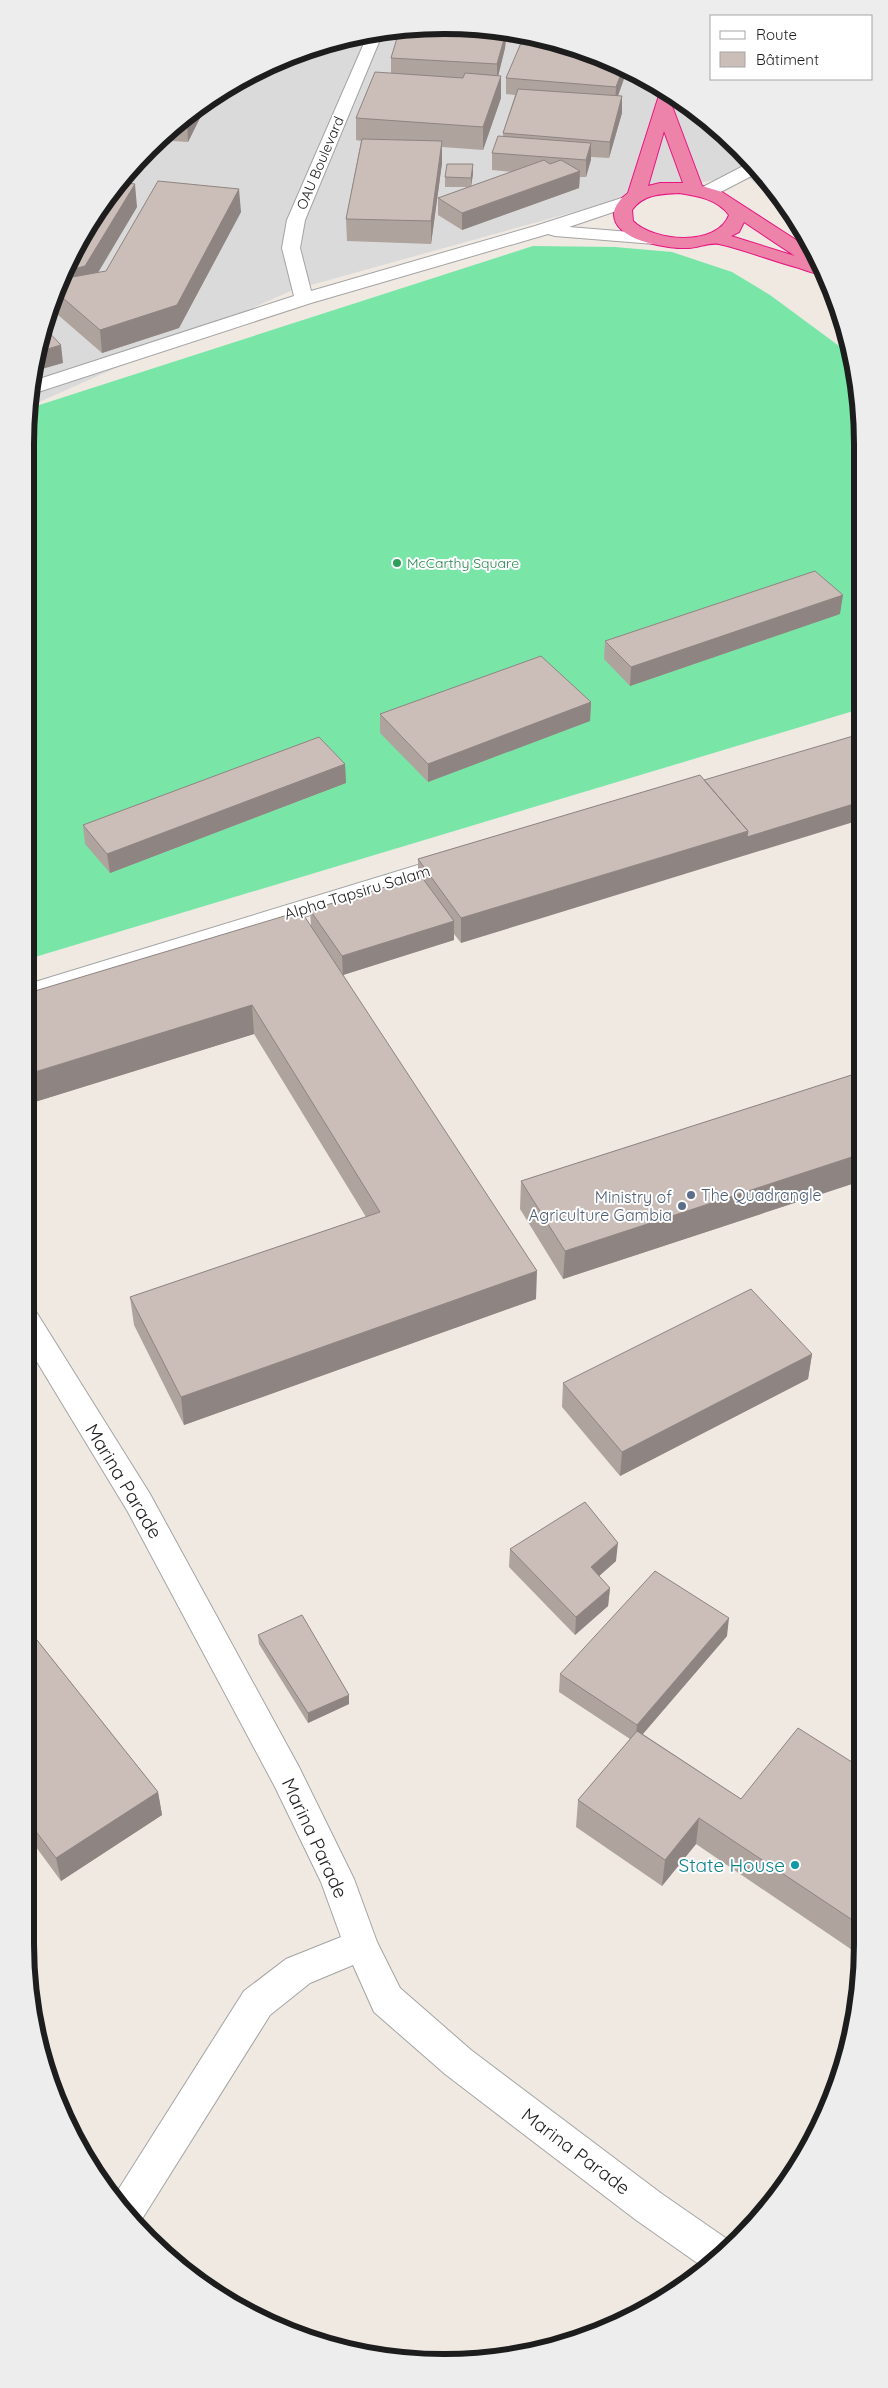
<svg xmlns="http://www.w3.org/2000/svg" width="888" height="2388" font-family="Quicksand,sans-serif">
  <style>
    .residential { fill: #dbdada }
    .pitch { fill: #79e6a8 }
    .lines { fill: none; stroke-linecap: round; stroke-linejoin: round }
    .minor-casing { stroke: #a4a4a4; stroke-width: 2 }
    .highway-casing { stroke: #e71582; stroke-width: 2 }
    .minor { fill: #fff; fill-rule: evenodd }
    .highway { fill: #ee83aa; fill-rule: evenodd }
    .wall { fill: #afa39e }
    .shaded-wall { fill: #8e8481 }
    .building { fill: #cbbdb8; stroke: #8e8481 }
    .leisure-dot { fill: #2e9e5b; stroke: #fff; stroke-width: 2 }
    .service-dot { fill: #5c6f8a; stroke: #fff; stroke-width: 2 }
    .culture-dot { fill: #0f9aa8; stroke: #fff; stroke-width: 2 }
    .labels { text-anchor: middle; stroke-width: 4; stroke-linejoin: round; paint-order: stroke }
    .far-street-label { font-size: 14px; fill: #1d1d1d; stroke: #fff }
    .far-leisure-label { font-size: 14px; fill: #27864d; stroke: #fff; text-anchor: start }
    .street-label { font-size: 16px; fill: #1d1d1d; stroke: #fff }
    .service-label { font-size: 16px; fill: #4e5e75; stroke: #fff; text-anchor: start }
    .near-street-label { font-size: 19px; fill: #1d1d1d; stroke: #fff }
    .near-culture-label { font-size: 19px; fill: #0d838f; stroke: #fff; text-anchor: end }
    .rim { fill: none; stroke: #1d1d1d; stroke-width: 6 }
  </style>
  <rect width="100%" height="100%" fill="#efe9e2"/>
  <path class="residential" d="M472,26L553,39L677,95L759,168L779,200L744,175L646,192L293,290L30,406L39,335L68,258L112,189L168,129L235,81L310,47L390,29Z"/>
  <path class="pitch" d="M533,246L615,247L672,252L732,272L770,295L850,354L859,389L860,709L25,960V444L30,408Z"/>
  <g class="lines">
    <g class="minor-casing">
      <path id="minor" d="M384,30L305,220L300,248L311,291L535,226L628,196L634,197L637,201L634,205L569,227L654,234L660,235L663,239L660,243L654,244L555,236L548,234L311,303L32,394L33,381L294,296L282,248L287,220L368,34Z
        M751,162L761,171L713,196H701L698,192L701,188Z
        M454,854L463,856L466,862L463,868L25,1003V985Z
        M25,1307L35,1310L150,1494L299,1767L354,1879L377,1942L400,1988L471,2050L662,2194L730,2241L703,2267L636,2220L445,2074L374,2012L353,1965L310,1983L270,2015L137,2227L129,2220L113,2198L244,1991L286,1959L341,1937L321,1882L275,1787L128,1512L25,1342Z"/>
    </g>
    <g class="highway-casing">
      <path id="highway" d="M661,89L675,95L672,106L702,186L722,192L810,249L816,260L814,261L818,262L825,274C817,275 807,271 799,268C772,261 746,250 719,244C709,242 698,248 689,248C668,249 615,241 614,215C613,207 622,197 628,193ZM664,131L683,183H660L648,186ZM679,193C698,196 717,199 729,215C717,247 654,242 633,221L632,210C643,194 661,194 679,193ZM744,222L795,256L731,236L739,232Z"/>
    </g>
    <use href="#minor" class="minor"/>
    <use href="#highway" class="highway"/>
  </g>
  <path class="wall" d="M472,26L513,33L511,43L506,42L505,48L498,75L501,98L483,150L442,147V163L431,244L347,241L346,219L361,141L356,140V118L391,73V58L400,28Z
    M553,39L626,73L618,96H622V113L609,158L591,157L586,177H580L579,188L462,230L438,215V198L468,187H445V177L473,174L471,186L513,172L492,170V153L503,136V133L515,95L506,94V78L544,45V40Z
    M210,98L188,142L157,140L168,129Z
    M759,168L772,189L758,181Z
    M137,207L98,273L106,271L241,212L179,328L102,353L50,308L68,258Z
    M840,614L630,686L604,659L605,641Z
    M591,702L590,721L428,782L380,733V714Z
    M345,764L346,783L110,873L85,844L83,825Z
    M700,775L461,943L454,934V940L343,975L536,1299L184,1425L134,1325L130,1297L366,1217L254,1034L25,1105L311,926L310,910L418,877V859Z
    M861,1072V1181L563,1279L520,1209L521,1181Z
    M812,1354L808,1379L620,1476L562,1407L563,1383Z
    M510,1549L616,1561L599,1576L610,1588L608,1606L575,1635L509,1567Z
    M25,1625L158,1792L162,1815L61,1881L25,1832Z
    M258,1635L349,1704L308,1723L259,1644Z
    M727,1636L643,1734L741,1799L863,1769V1944L861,1956L696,1844L662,1886L576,1827L578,1800L630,1739L559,1692L560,1674Z"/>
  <path class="shaded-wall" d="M506,32L505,48L497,81V64Z
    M511,32L513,33L511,43Z
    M622,71L626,73L615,104L616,87Z
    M501,76V98L483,150V127Z
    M622,96V113L609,158L610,142Z
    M210,98L188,142L187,120L191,113Z
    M442,141V163L431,244V221Z
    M591,143V160L586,177V160Z
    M473,164V174L471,187V178Z
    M580,171L579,188L462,230V213Z
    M135,184L137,207L88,289L56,292L63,272Z
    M239,189L241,212L179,328L102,353L100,330Z
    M61,345L63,363L35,371L37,352Z
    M843,595L840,614L630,686L631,667Z
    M591,702L590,721L428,782V764Z
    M345,764L346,783L110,873L107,854Z
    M860,802V820L461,943V918L748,831Z
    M454,921V940L343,975L342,956Z
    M252,1005L254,1034L25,1105V1075Z
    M861,1154V1181L563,1279L565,1251Z
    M537,1271L536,1299L184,1425L181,1397Z
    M812,1354L808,1379L620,1476L622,1452Z
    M618,1543L616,1561L589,1585L591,1567Z
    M610,1588L608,1606L575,1635L576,1617Z
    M729,1618L727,1636L635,1743L637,1725Z
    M349,1695V1704L308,1723V1713Z
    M158,1792L162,1815L61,1881L56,1858Z
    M699,1818L696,1844L662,1886L665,1860Z"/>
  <path class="building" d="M425,27L506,32L497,64L391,58L400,28Z
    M545,38L553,39L556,41L544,40Z
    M521,43L569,47L622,71L616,87L506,78Z
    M375,72L463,78L465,73L501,76L483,127L356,118Z
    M518,89L622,96L610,142L503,133Z
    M191,113L187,120H181Z
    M498,136L591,143L586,160L492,153Z
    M362,139L442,141L431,221L346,219Z
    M544,160L550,164L561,160L580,171L462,213L438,198Z
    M447,164H473L471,178L445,177Z
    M158,181L239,189L177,305L100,330L56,292L61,279L106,271Z
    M118,182L135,184L85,266L63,272L68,258L112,189Z
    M43,326L61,345L37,352L39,335Z
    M815,571L843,595L631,667L605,641Z
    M541,656L591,702L428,764L380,714Z
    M860,734V802L747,837L748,831L704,780Z
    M319,737L345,764L107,854L83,825Z
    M700,775L748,831L461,918L418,859Z
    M421,876L454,921L342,956L310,910Z
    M301,911L537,1271L181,1397L130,1297L380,1212L252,1005L25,1075V994Z
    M861,1072V1154L565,1251L521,1181Z
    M751,1289L812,1354L622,1452L563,1383Z
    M585,1502L618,1543L591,1567L610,1588L576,1617L510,1549Z
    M655,1571L729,1618L637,1725L560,1674Z
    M302,1615L349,1695L308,1713L258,1635Z
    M25,1625L158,1792L56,1858L25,1817Z
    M798,1728L863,1769V1927L699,1818L665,1860L578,1800L637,1731L741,1799Z"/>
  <circle class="leisure-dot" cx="397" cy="563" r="5"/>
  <g class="service-dot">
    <circle cx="691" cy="1195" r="5"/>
    <circle cx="682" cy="1206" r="5"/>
  </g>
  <circle class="culture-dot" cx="795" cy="1865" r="5"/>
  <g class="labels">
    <g class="far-street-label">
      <text transform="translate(320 163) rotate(-67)" y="5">OAU Boulevard</text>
    </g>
    <g class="far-leisure-label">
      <text x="407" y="568">McCarthy Square</text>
    </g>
    <g class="street-label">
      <text transform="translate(357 892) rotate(-17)" y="6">Alpha Tapsiru Salam</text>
    </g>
    <g class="service-label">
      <text x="701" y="1201">The Quadrangle</text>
      <text x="672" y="1203" text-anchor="end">Ministry of<tspan x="672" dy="18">Agriculture Gambia</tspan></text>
    </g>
    <g class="near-street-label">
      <text transform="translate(124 1481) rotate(59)" y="7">Marina Parade</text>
      <text transform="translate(315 1838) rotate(65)" y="7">Marina Parade</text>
      <text transform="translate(576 2151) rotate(37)" y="7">Marina Parade</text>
    </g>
    <g class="near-culture-label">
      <text x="785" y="1872">State House</text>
    </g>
  </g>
  <path d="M0 0H888V2388H0ZM444 34H444A410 410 0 0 1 854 444V1944A410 410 0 0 1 444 2354H444A410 410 0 0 1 34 1944V444A410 410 0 0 1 444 34Z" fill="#ededed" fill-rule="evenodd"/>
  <path class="rim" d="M444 34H444A410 410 0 0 1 854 444V1944A410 410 0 0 1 444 2354H444A410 410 0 0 1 34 1944V444A410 410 0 0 1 444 34Z"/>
  <rect x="710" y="15" width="162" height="65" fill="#ffffff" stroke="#a5a5a5"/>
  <rect x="720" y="31" width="25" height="8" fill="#ffffff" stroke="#a5a5a5"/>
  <text x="756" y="40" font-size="15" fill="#1d1d1d">Route</text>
  <rect x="720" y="52" width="25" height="15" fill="#cbbdb8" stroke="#a5a5a5"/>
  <text x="756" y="65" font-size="15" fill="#1d1d1d">Bâtiment</text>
</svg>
